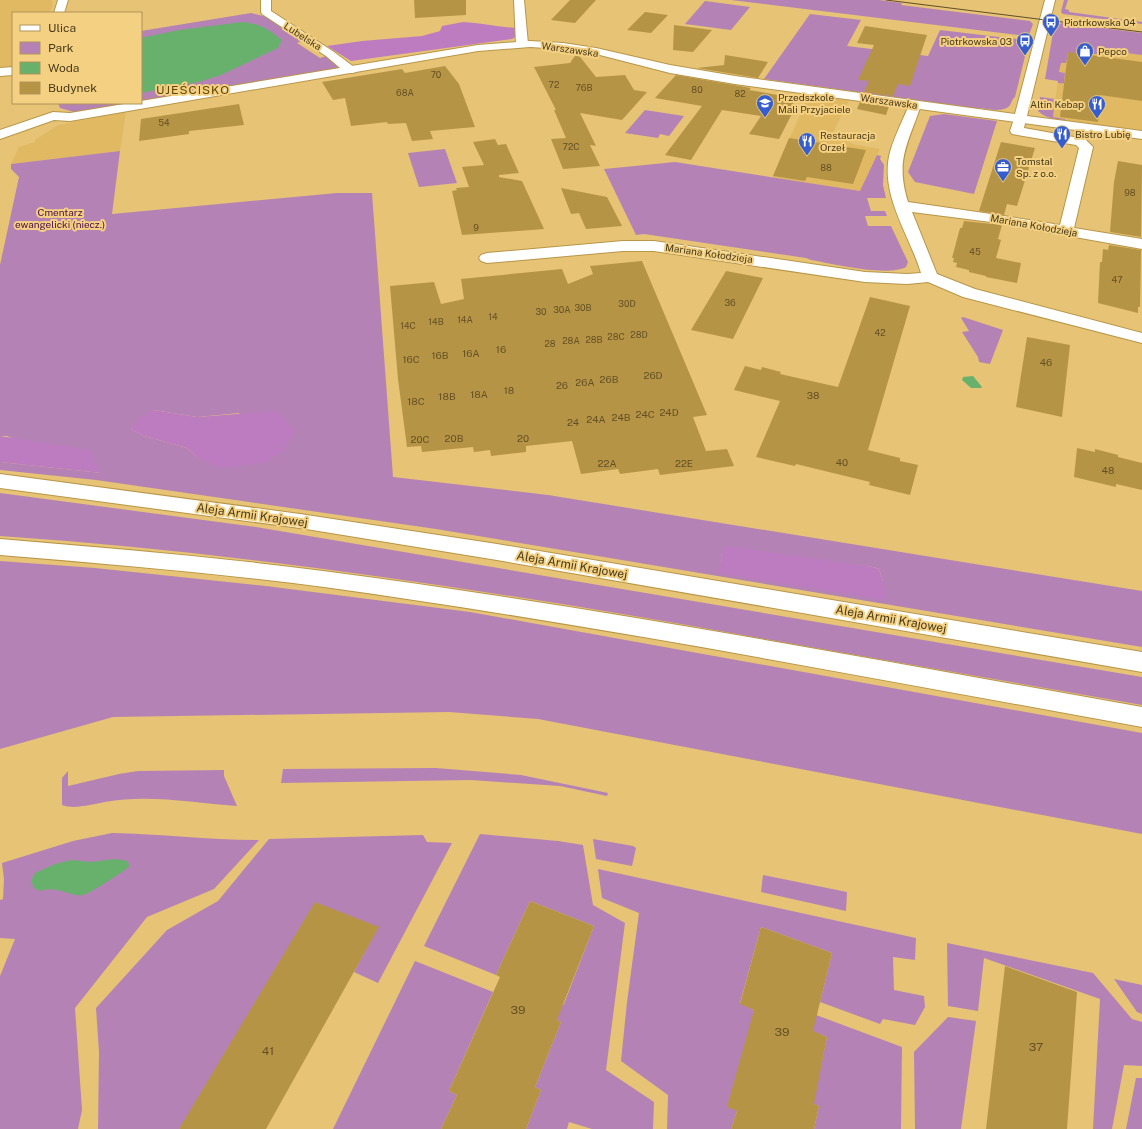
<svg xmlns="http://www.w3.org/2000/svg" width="1142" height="1129" font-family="'Public Sans',sans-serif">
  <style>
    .built { fill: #e0b962 }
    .green { fill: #b582b6; fill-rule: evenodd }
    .forest { fill: #be7cc0 }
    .water { fill: #68b16d }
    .building { fill: #b69446 }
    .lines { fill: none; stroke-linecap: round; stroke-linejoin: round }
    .street-casing { stroke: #b89648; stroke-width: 2 }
    .secondary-casing { stroke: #b89648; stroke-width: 2 }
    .primary-casing { stroke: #b89648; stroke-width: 2 }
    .street { fill: #fff; fill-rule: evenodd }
    .secondary { fill: #fff; fill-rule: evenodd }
    .primary { fill: #fff; fill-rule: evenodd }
    .tram { stroke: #614f27; stroke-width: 1 }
    .labels { text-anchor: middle; stroke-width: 4; stroke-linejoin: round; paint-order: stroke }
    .far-number-label { font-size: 9px; fill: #645024 }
    .far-poi-label { font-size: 10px; fill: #483a19; stroke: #f4d082; text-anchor: start }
    .far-street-label { font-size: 10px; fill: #483a19; stroke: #f4d082 }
    .far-park-label { font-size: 10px; fill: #4a0d4d; stroke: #f4d082 }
    .number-label { font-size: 10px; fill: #645024 }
    .far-quarter-label { font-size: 12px; letter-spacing: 1px; fill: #5f4600; stroke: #f4d082 }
    .street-label { font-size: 12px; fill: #483a19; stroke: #f4d082 }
    .near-number-label { font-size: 12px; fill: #645024 }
  </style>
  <rect width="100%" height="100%" fill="#e7c375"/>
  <path class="built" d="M0,0H52L53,6L49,13H13V66L0,67Z
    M1064,45L1142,55V130L1052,119Z
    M809,95L849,100L833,133L852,144L880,149L860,192L772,178Z
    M126,112L120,151L11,164L19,147L35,142V140L58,125Z"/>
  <path class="green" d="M731,0H879L902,3L901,5L1030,21L1033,24L1029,35H1018Z
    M1064,0H1068L1065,9L1069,10V12L1142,22V24L1063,14L1061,12Z
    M705,1L750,7L731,30L685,24Z
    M251,13L271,18L303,40L297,43L320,58L326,56L333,61L338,68L141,102V31Z
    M810,14L861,20L847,46L928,56L940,30L999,37L1002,36L1027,41L1028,44L1015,97C1012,99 1012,102 1010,105C1005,113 988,109 980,108V109L764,79Z
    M1062,23L1142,33V55L1111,51L1110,56L1081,52L1080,54L1068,53L1066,63H1061L1059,72L1065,73L1064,82L1073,84L1058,83V81L1045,79L1054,27Z
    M1040,97L1055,99L1053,117L1065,119V120C1055,119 1045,118 1038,111Z
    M58,103H133L84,111L74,112L60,108Z
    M645,110L684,116L669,136L660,134L658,138L625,133Z
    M944,114L997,121L974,194L915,182L908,172L930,116Z
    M445,149L457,183L419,187L408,153Z
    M120,151L112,214L337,193H372L393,477L548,495L1142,591V647L436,529L96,480L0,470V462L101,473L7,436H0V265L19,177L11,169V164ZM154,410L197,417L240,413L197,457L187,448L144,436L131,429ZM722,552L873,567L879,569L883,581L719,573Z
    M877,155L881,156L880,159L884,165L883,185L886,198H867L871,211H885L887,216H865L868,226H891L908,262L906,267C888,277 833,264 811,260L806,258L644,234L636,235L604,169L675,162L860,191Z
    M963,317L1003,330L990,364L979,362L978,357L962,332L969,331L961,318Z
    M0,493L256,527L1142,677V705C1011,682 879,659 748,636C500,592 251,553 0,536Z
    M0,561L95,568L266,586L470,612L1142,733V834L538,719L449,712L113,717L0,749Z
    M436,768L521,775L608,793L607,796L560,786L471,780L281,783L283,769Z
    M224,770V776L237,806C193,803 149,794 105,802C92,804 75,810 62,805V778L68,771V786L119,774L138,771Z
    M112,833C161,834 209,840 259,840L214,889L147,917L75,1008L82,1110L78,1129H0V976L15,939L0,938V900L3,899L4,879L2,863L73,841Z
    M480,834L558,841L583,845L593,905L625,923L606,1070L654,1102L653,1129H592L569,1122L567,1129H526L541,1090L535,1087L561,1022L549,1017L564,1004L594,926L530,901L496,975L424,946Z
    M423,835L427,842L452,843L378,983L354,972L378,927L179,1129H98L99,1052L96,1008L167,930L218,901L269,839Z
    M593,839L633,846L636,848L632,866L596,859Z
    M598,869L916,938L915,960L893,957L894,990L924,996L925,1007L915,1025L883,1019L880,1024L820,1002L832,953L761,927L740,1003L754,1010L737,1111L731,1129H667L668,1095L621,1061L627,1002L639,913L602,898Z
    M763,875L847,892L846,911L761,892Z
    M947,943L1093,973L1132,1019L1142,1022V1066L1124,1065L1112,1129H1093L1100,999L984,958L978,1011L948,1006Z
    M415,961L493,992L449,1091L457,1095L441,1129H333Z
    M1114,979L1142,985V1014L1137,1012Z
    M808,1012L902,1047L901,1129H814L819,1106L813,1104L827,1037L804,1028Z
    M948,1017L976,1021L961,1129H915L914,1052Z
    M1136,1078H1142V1129H1126Z"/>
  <path class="forest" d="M463,22C481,23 498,27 516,28L517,36L512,39L351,61L327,46L362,41L422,36L440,31L442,26Z
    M154,410L197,417L277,411L295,431L282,452L263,463L221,468L197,457L187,448L144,436L131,429L141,417Z
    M0,436L90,450L101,473L0,462Z
    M728,546L873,567L879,569L883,581L886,600L718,573L722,552Z"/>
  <path class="water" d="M242,22C261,24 267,28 282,40L278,48L221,75L199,82L141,93V38L179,30Z
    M973,376L982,387L981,388H971L962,380L963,377Z
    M114,859L128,861L129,867C121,873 91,893 83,895C69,897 58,885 40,891L34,888L31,881L35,873L55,864L71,860L91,862Z"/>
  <path class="building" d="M414,0H466V15L415,18Z
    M570,0H596L575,23L551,20Z
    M645,12L668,15L651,33L627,30Z
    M674,25L712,30L693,52L673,50Z
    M865,26L927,35L910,86L898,84L893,96L864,92L869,81L858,80L874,45L857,43Z
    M1068,52L1142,62V101L1100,95L1098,122L1060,117Z
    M577,53L596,77L625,75L634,90L647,92L622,120L580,113L596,146L590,145L600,166L563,169L551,139L566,138L554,110H556L534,67L570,63Z
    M725,55L768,62L758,78L697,68L724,65Z
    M445,66L459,84L475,127L430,131L433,139L412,141L406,123L388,124L387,122L351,126L345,98L333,100L322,82L402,69L405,73Z
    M676,75L751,88L749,90L795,98L793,104H797L779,139L749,134L761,116L722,110L691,160L665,155L702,106L655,98Z
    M860,102L889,106L886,115L857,109Z
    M239,104L244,125L189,131V134L139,141L141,119Z
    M789,138L866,150L853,184L807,177L805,181L773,176Z
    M495,139L498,145L506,144L519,173L499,175V177L522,181L544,229L462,235L452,191L457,190L456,188L469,187L462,167L484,165L473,142Z
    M1001,142L1035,148L1017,206L1007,204L1004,215L979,211Z
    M1118,161L1142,165L1141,237L1110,232L1114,182Z
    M561,188L607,197L622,226L586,229L579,213L571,214Z
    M964,221L1002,225L998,239L1001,240L996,258L1021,263L1017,283L986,277V276L969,272V270L956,267L957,263L953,262L954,258H952L960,228H962Z
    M1109,245L1141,250L1140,307H1138V313L1098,303L1100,262H1102L1103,249L1108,250Z
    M642,261L707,415L693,417L706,451L727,449L734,466L660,475L658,469L620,474L618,469L581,474L572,441L526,446V452L491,456L490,450L474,452L473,447L422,452L421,446L407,447L398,379L390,286L434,282L441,304L464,299L461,279L562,269L568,284L593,274L590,266Z
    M726,271L763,278L733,339L691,330Z
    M870,297L910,306L868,450L900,458V461L918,465L910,495L869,485L870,482L796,464L795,466L756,457L780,401L734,390L745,366L761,370L762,367L781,372L780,374L838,387Z
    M1027,337L1070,345L1062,417L1016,407Z
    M1077,448L1095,452V449L1118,455V457L1142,463V490L1116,484V487L1074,477Z
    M530,901L594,926L557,1020L561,1022L535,1087L541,1090L526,1129H441L457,1095L449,1091L500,977L496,975Z
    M315,902L379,927L266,1129H179Z
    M761,927L832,953L813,1031L827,1037L814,1104L819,1106L814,1129H731L737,1111L727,1107L754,1010L740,1004Z
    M1005,966L1077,992L1067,1129H986Z"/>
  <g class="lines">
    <g class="street-casing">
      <path id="street" d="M261,0H271V11L334,52L354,67L356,70L354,73H346L326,56L262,14L261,12Z
        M514,0H524L528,44L526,46H518L516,44Z
        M13,67V75L0,76V68Z
        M915,101L919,102L921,105C908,144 895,160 908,202L991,214L1060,225L1079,148L1076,145L1012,134L1010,131L1015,116H1025L1026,119L1024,128L1085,139L1093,147L1074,228L1142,239V249L991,222L912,212L937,274L975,289L1142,333V343L963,297L928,282L907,284L865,282L654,251H623L487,263L481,261L479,258L481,255L487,253L623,241H654L865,272L907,274L921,273C910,236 881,197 889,156C893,139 902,122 909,105L911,102Z"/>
    </g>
    <g class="secondary-casing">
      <path id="secondary" d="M58,0H68L64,13H54Z
        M1045,0H1055L1027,116L1142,131V139L735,84L670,73L596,54L563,49L530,47L478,51L70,121L54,120L0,139V130L53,112L70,113L130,103H141V101L478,45L530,41L563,43L596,48L670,65L735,76L1015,114Z"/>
    </g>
    <g class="primary-casing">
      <path id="primary" d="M0,474L300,514L497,544L1142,652V672L497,560L300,528L0,488Z
        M0,539C108,548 216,557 323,571C598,607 870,659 1142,707V727C870,678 598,625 324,587C216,573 108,564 0,555Z"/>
    </g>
    <use href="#street" class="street"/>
    <use href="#secondary" class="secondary"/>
    <use href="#primary" class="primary"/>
    <path class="tram" d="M886,0L1142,32"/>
  </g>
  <defs>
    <g id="bus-pin" transform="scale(0.9)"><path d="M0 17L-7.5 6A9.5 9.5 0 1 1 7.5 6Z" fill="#365dce" stroke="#f4d082"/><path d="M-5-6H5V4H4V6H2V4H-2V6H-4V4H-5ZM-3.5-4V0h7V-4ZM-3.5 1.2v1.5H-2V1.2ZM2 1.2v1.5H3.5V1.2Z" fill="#fff"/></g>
    <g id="shop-pin" transform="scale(0.9)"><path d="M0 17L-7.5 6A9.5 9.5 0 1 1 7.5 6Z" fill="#365dce" stroke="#f4d082"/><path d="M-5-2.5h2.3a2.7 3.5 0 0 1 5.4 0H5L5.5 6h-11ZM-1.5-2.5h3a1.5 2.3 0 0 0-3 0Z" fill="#fff"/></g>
    <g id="school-pin" transform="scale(0.9)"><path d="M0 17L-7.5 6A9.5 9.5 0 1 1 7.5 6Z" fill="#365dce" stroke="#f4d082"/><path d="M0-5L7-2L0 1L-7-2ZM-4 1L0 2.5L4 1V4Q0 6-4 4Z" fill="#fff"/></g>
    <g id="restaurant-pin" transform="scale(0.9)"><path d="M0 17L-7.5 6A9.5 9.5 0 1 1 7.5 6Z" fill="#365dce" stroke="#f4d082"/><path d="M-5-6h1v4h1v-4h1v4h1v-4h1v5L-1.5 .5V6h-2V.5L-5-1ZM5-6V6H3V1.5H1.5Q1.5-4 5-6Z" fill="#fff"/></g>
    <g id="office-pin" transform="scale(0.9)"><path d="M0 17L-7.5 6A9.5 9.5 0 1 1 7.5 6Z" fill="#365dce" stroke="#f4d082"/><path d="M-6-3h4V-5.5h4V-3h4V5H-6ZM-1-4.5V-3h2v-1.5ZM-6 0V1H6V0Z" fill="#fff"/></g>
  </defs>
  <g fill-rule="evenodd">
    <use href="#bus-pin" x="1051" y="22"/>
    <use href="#bus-pin" x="1025" y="41"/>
    <use href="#shop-pin" x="1085" y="51"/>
    <use href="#school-pin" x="765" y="103"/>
    <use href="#restaurant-pin" x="1097" y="104"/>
    <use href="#restaurant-pin" x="1062" y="134"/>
    <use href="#restaurant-pin" x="807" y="141"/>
    <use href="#office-pin" x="1003" y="167"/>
  </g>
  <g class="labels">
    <g class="far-number-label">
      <text x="436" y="78">70</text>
      <text x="554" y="88">72</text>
      <text x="584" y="91">76B</text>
      <text x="697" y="93">80</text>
      <text x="405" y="96">68A</text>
      <text x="740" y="97">82</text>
      <text x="164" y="126">54</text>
      <text x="571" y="150">72C</text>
      <text x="826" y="171">88</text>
      <text x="1130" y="196">98</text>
      <text x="476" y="231">9</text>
      <text x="975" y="255">45</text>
      <text x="1117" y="283">47</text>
      <text x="730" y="306">36</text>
      <text x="627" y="307">30D</text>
      <text x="583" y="311">30B</text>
      <text x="562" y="313">30A</text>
      <text x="541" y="315">30</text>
      <text x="493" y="320">14</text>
      <text x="465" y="323">14A</text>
      <text x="436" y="325">14B</text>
      <text x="408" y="329">14C</text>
      <text x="880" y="336">42</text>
      <text x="639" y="338">28D</text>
      <text x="616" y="340">28C</text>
      <text x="594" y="343">28B</text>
      <text x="571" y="344">28A</text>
      <text x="550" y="347">28</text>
    </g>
    <g class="far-poi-label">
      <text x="1064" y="26">Piotrkowska 04</text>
      <text x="1012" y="45" text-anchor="end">Piotrkowska 03</text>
      <text x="1098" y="55">Pepco</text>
      <text x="778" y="101">Przedszkole<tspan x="778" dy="12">Mali Przyjaciele</tspan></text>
      <text x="1084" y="108" text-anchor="end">Altin Kebap</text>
      <text x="1075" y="138">Bistro Lubię</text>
      <text x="820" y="139">Restauracja<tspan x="820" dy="12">Orzeł</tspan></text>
      <text x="1016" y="165">Tomstal<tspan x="1016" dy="12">Sp. z o.o.</tspan></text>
    </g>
    <g class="far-street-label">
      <text transform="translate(303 36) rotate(33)" y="4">Lubelska</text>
      <text transform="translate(570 49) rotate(8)" y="4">Warszawska</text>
      <text transform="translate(889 101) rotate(8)" y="4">Warszawska</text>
      <text transform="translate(1034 225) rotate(10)" y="4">Mariana Kołodzieja</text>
      <text transform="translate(709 253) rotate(8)" y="4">Mariana Kołodzieja</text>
    </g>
    <g class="far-park-label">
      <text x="60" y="216">Cmentarz<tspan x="60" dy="12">ewangelicki (niecz.)</tspan></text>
    </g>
    <g class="number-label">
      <text x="501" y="353">16</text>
      <text x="471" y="357">16A</text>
      <text x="440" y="359">16B</text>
      <text x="411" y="363">16C</text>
      <text x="1046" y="366">46</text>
      <text x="653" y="379">26D</text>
      <text x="609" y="383">26B</text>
      <text x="585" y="386">26A</text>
      <text x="562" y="389">26</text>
      <text x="509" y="394">18</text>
      <text x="479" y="398">18A</text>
      <text x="813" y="399">38</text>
      <text x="447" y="400">18B</text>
      <text x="416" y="405">18C</text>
      <text x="669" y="416">24D</text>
      <text x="645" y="418">24C</text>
      <text x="621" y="421">24B</text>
      <text x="596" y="423">24A</text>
      <text x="573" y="426">24</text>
      <text x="454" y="442">20B</text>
      <text x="523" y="442">20</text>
      <text x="420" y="443">20C</text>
      <text x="842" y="466">40</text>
      <text x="607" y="467">22A</text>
      <text x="684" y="467">22E</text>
      <text x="1108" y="474">48</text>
    </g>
    <g class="far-quarter-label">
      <text x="193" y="94">UJEŚCISKO</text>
    </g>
    <g class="street-label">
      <text transform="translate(252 515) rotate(8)" y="4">Aleja Armii Krajowej</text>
      <text transform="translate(572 565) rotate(10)" y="4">Aleja Armii Krajowej</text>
      <text transform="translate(891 619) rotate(10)" y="4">Aleja Armii Krajowej</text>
    </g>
    <g class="near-number-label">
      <text x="518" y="1014">39</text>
      <text x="782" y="1036">39</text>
      <text x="1036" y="1051">37</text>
      <text x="268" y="1055">41</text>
    </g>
  </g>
  <rect x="12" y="12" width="130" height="92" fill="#f4d082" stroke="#af9458"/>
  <rect x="20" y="25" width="20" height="6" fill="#ffffff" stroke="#af9458"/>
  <text x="48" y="32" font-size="12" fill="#483a19">Ulica</text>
  <rect x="20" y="42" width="20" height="12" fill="#b582b6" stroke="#af9458"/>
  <text x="48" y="52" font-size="12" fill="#483a19">Park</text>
  <rect x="20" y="62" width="20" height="12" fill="#68b16d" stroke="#af9458"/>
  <text x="48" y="72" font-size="12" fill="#483a19">Woda</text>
  <rect x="20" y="82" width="20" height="12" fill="#b69446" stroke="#af9458"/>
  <text x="48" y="92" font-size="12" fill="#483a19">Budynek</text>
</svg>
